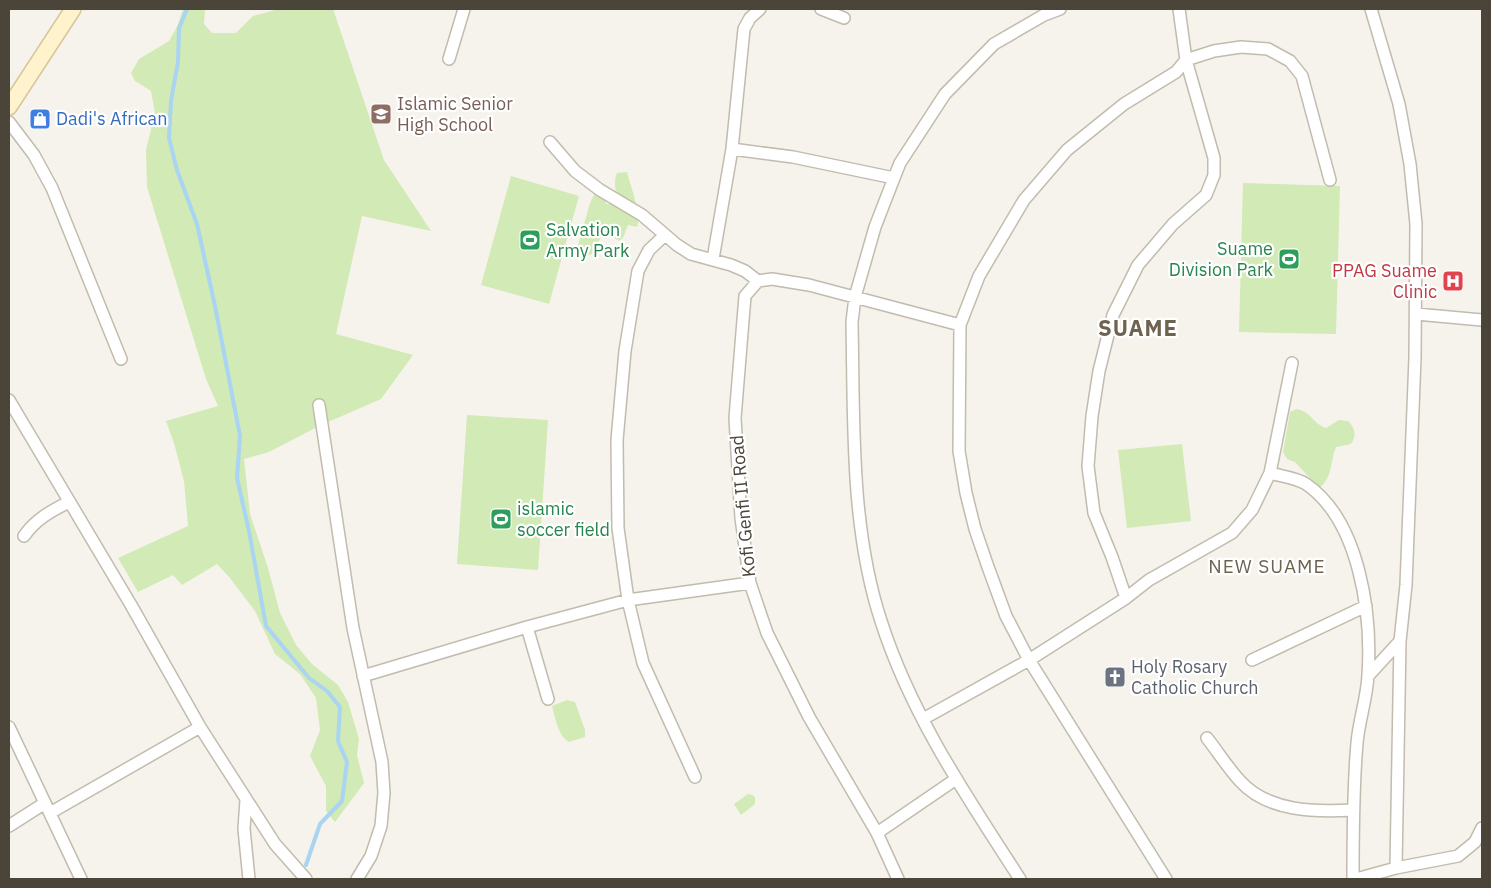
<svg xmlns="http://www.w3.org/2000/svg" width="1491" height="888" font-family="'IBM Plex Sans',sans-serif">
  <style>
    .green { fill: #d2eab5 }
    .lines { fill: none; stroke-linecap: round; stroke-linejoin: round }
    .stream { stroke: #a9d4f2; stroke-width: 4 }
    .street-casing { stroke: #c2bbae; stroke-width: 14 }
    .secondary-casing { stroke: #d6c79b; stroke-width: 18 }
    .street { stroke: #fff; stroke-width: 11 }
    .secondary { stroke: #fff3cd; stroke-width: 15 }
    .labels { text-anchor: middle; stroke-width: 4.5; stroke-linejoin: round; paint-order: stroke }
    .education-label { font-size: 18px; fill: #785e54; stroke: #fff; text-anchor: start }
    .shop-label { font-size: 18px; fill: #366cbe; stroke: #fff; text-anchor: start }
    .leisure-label { font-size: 18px; fill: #27864d; stroke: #fff; text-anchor: start }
    .health-label { font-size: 18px; fill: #be3a42; stroke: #fff; text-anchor: end }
    .street-label { font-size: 18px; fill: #4b4439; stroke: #fff }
    .worship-label { font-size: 18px; fill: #5b616d; stroke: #fff; text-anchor: start }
    .neighbourhood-label { font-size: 19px; letter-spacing: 1px; fill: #6e6250; stroke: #fff }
    .district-label { font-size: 22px; font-weight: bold; letter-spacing: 1px; fill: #6e6250; stroke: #fff }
  </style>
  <rect width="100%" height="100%" fill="#f6f3ec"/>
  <path class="green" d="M183,9H205L204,24L212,33H236L253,16L275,10L276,9H333L384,160L431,231L362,216L336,334L413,355L381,399L319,426L269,452L244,459L250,514L268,568L280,613L296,645L312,664L338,685L348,702L359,739L357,755L364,783L335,822L326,811V786L310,756L320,730L316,698L300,674L275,654L255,611L230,578L217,564L182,585L173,575L138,592L118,558L188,526L184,481L174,443L166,421L218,406L206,379L147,187L146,150L155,113L151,91L135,81L131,73L139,59L169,41L178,25Z
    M627,172C630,185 642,214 637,227L628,225L623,238L619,241L604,231L593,253L582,259L577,249L590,203L596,191L604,195L606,204H616C618,192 612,185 617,173Z
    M511,176L579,196L549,304L481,285Z
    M1243,183L1340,186L1336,334L1239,332Z
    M1297,409C1313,413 1312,423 1326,428L1339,420L1348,421C1355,428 1357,435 1351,444L1336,447C1330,461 1333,478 1319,488L1295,462L1287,459L1283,452L1290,412Z
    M467,415L548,420L538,570L457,564Z
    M1182,444L1191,521L1127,528L1118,450Z
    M567,700L575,702L585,730V737L569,742C558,736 555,717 552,706Z
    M748,794L752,795L755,797V804L741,815L734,804Z"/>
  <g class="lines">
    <path class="stream" d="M187,9L179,28L178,62L171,101L169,138L177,170L197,224L215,306L240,436L237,478L249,531L266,626L309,678L327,691L340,707L338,741L347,762L342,801L320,824L306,865"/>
    <g class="street-casing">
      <path id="street" d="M821,9L844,18
        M1371,9L1399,104L1410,164L1416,224L1415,358L1406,585L1400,641L1396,868
        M449,59L464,9
        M9,122L34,155L52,188L121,359
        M550,142L575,171L600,190L642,215L677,245L691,254L731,265L745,271L758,281L772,279L809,285L960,325
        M732,149L793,157L894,178
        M665,235L649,250L638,271L625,351L617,440L618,528L628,600L643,663L695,777
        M713,259L732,149L744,29L750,18L760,9
        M758,281L745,296L735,418L741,518L750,583L767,633L809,717L877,833L898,879
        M1416,314L1482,320
        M9,400L131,605L200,727L275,844L306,879
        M319,405L353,628L382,762L384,793L381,826L371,856L357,879
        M1270,473C1281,476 1297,478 1306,484C1360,521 1372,615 1368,675C1367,698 1359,720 1357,743C1353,788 1353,834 1353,879
        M24,536C36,519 51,511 69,502
        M1126,598L1112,557L1094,513L1088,466L1092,416L1099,371L1113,315L1138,265L1173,224L1206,195L1214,175V158L1186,60L1179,9
        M527,627L548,699
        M1252,660L1366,606
        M363,676L527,627L628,600L750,583
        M1368,676L1400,641
        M923,719L1029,660L1126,598L1149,580L1232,533L1252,510L1270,473L1292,363
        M9,727L81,879
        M1207,738C1218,752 1228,768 1240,781C1268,812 1315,812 1353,810
        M246,800L244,829L249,879
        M50,813L200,727
        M9,826L45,803
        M877,833L956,779
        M1020,879C967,797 911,715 881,621C850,527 854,419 852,322L855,297L875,227L894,178L900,163L945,94L994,44L1044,15L1060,9
        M1166,879L1029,660L1006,616L988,567L975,529L966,493L959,451L960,325L979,276L1024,200L1067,150L1124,104L1176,72L1186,60L1214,51L1241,47L1268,49L1290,61L1302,76L1330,180
        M1356,879L1396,868L1458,856L1475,842L1482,828"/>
    </g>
    <g class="secondary-casing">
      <path id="secondary" d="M9,107L73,9"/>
    </g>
    <use href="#street" class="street"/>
    <use href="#secondary" class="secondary"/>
  </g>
  <defs>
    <g id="school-square" transform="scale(1.125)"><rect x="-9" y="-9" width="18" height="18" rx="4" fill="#8d6e63" stroke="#fff"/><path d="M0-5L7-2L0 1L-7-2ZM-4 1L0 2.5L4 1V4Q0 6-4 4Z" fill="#fff"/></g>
    <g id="shop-square" transform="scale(1.125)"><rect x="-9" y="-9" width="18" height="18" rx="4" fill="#3f7fe0" stroke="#fff"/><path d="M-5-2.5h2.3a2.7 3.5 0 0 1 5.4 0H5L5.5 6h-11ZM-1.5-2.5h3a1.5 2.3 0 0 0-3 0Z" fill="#fff"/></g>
    <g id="stadium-square" transform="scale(1.125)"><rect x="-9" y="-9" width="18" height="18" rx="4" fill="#2e9e5b" stroke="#fff"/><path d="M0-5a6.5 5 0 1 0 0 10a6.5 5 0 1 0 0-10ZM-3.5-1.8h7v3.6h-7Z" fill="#fff"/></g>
    <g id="hospital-square" transform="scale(1.125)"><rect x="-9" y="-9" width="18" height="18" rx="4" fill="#e0444e" stroke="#fff"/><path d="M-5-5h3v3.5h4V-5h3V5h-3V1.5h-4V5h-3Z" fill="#fff"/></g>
    <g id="church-square" transform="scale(1.125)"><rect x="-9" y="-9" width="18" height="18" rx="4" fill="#6b7280" stroke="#fff"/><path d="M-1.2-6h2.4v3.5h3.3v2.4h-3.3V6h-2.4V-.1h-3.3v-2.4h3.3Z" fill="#fff"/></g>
  </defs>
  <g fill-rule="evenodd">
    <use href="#school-square" x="381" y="114"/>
    <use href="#shop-square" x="40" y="119"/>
    <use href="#stadium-square" x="530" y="240"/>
    <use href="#stadium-square" x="1289" y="259"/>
    <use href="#hospital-square" x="1453" y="281"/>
    <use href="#stadium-square" x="501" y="519"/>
    <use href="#church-square" x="1115" y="677"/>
  </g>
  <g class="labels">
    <g class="education-label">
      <text x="397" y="110">Islamic Senior<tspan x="397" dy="21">High School</tspan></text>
    </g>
    <g class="shop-label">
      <text x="56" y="125">Dadi's African</text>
    </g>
    <g class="leisure-label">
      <text x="546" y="236">Salvation<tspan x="546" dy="21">Army Park</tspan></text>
      <text x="1273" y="255" text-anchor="end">Suame<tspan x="1273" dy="21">Division Park</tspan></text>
      <text x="517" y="515">islamic<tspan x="517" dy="21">soccer field</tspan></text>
    </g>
    <g class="health-label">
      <text x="1437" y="277">PPAG Suame<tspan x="1437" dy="21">Clinic</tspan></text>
    </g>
    <g class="street-label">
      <text transform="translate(743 506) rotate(-95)" y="6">Kofi Genfi II Road</text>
    </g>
    <g class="worship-label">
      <text x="1131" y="673">Holy Rosary<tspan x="1131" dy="21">Catholic Church</tspan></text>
    </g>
    <g class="neighbourhood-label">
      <text x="1267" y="573">NEW SUAME</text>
    </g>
    <g class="district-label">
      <text x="1138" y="336">SUAME</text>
    </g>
  </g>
  <rect width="1491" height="888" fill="none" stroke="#4b4439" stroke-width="20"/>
</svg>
